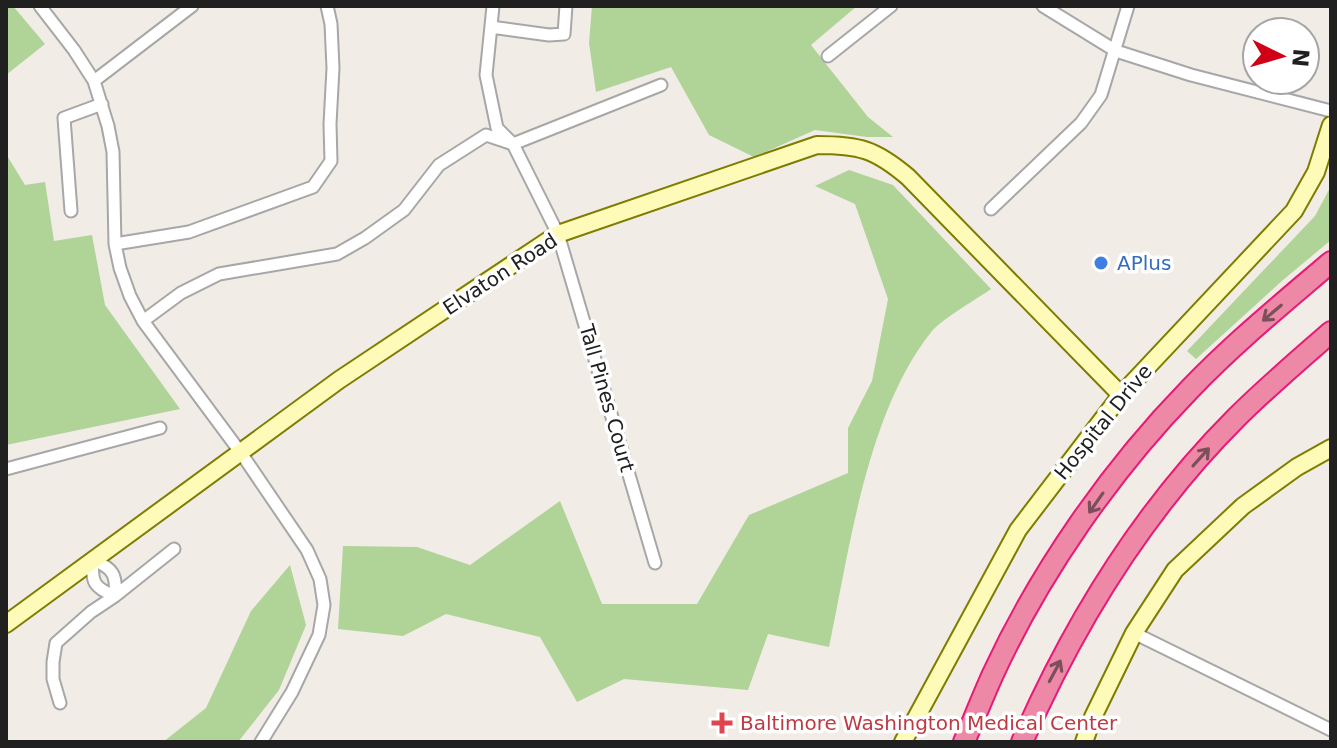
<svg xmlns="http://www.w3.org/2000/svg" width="1337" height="748" font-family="'DejaVu Sans',sans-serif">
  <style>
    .forest { fill: #b0d397 }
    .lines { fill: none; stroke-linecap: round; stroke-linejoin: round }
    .street-casing { stroke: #a7a7a7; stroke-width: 15 }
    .secondary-casing { stroke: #7e7d00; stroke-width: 20 }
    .highway-casing { stroke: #e81a77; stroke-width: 24 }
    .street { stroke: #fff; stroke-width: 11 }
    .secondary { stroke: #fefab7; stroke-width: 16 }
    .highway { stroke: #ed88a6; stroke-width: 20 }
    .oneway { stroke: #7c4f5c }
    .shop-dot { fill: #3f7fe0; stroke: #fff; stroke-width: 3 }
    .health-dot { fill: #e0444e; stroke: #fff; stroke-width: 3 }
    .labels { text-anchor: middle; stroke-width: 7; stroke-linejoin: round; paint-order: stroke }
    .shop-label { font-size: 20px; fill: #366cbe; stroke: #fff; text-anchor: start }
    .street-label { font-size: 20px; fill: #202020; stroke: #fff }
    .health-label { font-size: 20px; fill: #be3a42; stroke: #fff; text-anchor: start }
  </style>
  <rect width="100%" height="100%" fill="#f1ece6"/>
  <path class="forest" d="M6,6H13L45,44L6,75Z
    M592,6H857L811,45L868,117L893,137H867L815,130L754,157L709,135L671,67L596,92L589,43Z
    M6,154L25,185L45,182L54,241L92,235L105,305L180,409L6,445Z
    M849,170L893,185L991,289C977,299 942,319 932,331C867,412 850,547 829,647L768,634L748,690L624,679L577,702L540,637L446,614L403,636L338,629L343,546L417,547L470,565L560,501L602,604H697L749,515L848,473V428L872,381L888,299L855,204L815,186Z
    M1331,186V240L1283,280L1196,359L1187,351L1315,216Z
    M290,565L306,625L279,690L238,742H163L206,708L251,611Z"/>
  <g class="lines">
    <g class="street-casing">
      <path id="street" d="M40,6L74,50L94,81L108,126L113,152L115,244L120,268L130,296L143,321L241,453L307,550L320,579L324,605L319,635L292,692L261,742
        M493,6L486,75L497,128L513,144L558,234L655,563
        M1043,6L1116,51L1191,75L1331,111
        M491,27L549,35L564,34L566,6
        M828,56L891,6
        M94,81L192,6
        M991,209L1081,123L1101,95L1128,6
        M71,211L64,118L102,104
        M115,244L189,232L313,187L331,161L330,124L333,68L331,24L327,6
        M143,321L181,293L219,274L337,254L365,238L404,210L439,165L486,135L513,144L661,85
        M6,469L160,428
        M93,560C113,568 117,575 115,596C94,588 91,582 93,560Z
        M1134,633L1331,730
        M60,703L53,679V662L56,643L91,612L115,596L174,549"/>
    </g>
    <g class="secondary-casing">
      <path id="secondary" d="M6,624L339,380L558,234L817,145C859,145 875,149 908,177L1121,395
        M903,742L1018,530L1121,395L1294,211L1316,172L1331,125
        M1084,742L1093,717L1134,633L1175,570L1243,506L1297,467L1331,448"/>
    </g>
    <g class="highway-casing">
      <path id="highway" d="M964,742C974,719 983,696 993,674C1040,572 1111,470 1190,389C1234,343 1283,303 1331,262
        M1022,742C1074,623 1143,511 1236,418C1266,388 1299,360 1331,332"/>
    </g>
    <use href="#street" class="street"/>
    <use href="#secondary" class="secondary"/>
    <use href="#highway" class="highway"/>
  </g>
  <defs><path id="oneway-shaft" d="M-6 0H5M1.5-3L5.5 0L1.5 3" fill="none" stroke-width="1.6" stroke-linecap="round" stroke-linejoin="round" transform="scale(2)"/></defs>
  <g class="oneway">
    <use href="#oneway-shaft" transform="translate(1272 313) rotate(140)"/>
    <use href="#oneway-shaft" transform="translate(1201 457) rotate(-48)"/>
    <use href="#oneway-shaft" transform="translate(1096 503) rotate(125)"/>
    <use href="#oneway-shaft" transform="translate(1055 671) rotate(-62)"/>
  </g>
  <circle class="shop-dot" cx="1101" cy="263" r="8"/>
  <path class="health-dot" d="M718 711h8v8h8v8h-8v8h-8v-8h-8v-8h8z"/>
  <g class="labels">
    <g class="shop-label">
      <text x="1117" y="270">APlus</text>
    </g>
    <g class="street-label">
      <text transform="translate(500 274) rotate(-33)" y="7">Elvaton Road</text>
      <text transform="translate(607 398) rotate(74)" y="7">Tall Pines Court</text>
      <text transform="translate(1103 422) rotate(-51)" y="7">Hospital Drive</text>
    </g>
    <g class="health-label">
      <text x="740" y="730">Baltimore Washington Medical Center</text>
    </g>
  </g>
  <rect width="1337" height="748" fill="none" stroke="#202020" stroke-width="16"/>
  <g transform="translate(1281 56) rotate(95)"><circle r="38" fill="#ffffff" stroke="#a6a6a6" stroke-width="2"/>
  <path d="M0-6L14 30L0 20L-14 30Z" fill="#d00017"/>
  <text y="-12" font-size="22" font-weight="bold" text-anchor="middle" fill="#202020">N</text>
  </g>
</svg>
